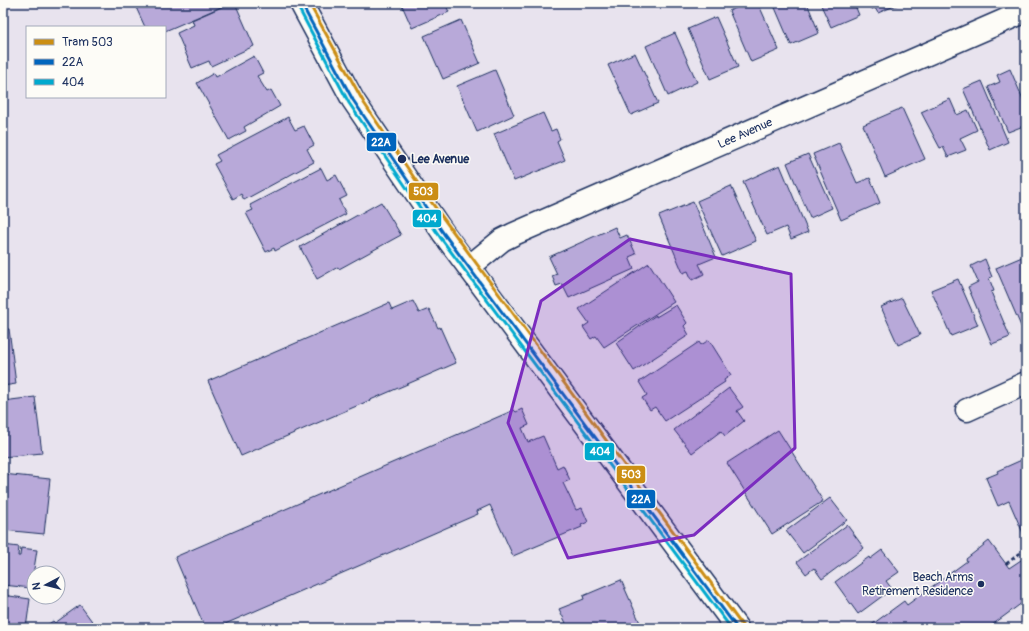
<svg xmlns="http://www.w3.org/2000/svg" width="1029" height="631" font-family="Pangolin,sans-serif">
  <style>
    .building { fill: #b8a9d9; stroke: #1b2f5e }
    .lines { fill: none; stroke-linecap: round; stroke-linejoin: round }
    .street-casing { stroke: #1b2f5e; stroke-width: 25 }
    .secondary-casing { stroke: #1b2f5e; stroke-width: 25 }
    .path { stroke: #1b2f5e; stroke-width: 2.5; stroke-dasharray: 4 3; stroke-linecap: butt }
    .street { stroke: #fdfcf7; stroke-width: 22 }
    .secondary { stroke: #fdfcf7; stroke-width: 22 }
    .bus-1-casing { stroke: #fdfcf7; stroke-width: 6 }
    .bus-2-casing { stroke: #fdfcf7; stroke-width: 6 }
    .bus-1 { stroke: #0065bd; stroke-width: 3 }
    .bus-2 { stroke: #00a9ce; stroke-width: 3 }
    .tram-1-casing { stroke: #fdfcf7; stroke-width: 6 }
    .tram-1 { stroke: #cb8e13; stroke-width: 3 }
    .marked { fill: #7b2cbf; fill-opacity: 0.2; stroke: #7b2cbf; stroke-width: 3; stroke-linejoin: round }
    .stop-dot { fill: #1b2f5e; stroke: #fdfcf7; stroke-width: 1.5 }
    .labels { text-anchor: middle; stroke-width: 3; stroke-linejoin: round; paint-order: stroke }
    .street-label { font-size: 12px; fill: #1b2f5e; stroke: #fdfcf7 }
    .stop-label { font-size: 12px; font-weight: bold; fill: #1b2f5e; stroke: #fdfcf7; text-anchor: start }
    .poi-label { font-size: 12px; fill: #1b2f5e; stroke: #fdfcf7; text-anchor: end }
    .line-badge { stroke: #fdfcf7; stroke-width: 1.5 }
    .badge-label { font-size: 11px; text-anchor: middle; font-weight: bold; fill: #fff }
  </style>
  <rect width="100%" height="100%" fill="#e8e3ee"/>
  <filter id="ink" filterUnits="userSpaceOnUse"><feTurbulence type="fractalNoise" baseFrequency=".025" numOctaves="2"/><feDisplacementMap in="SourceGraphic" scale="8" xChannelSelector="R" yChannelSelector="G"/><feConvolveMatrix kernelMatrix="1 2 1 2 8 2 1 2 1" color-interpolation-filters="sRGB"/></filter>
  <g filter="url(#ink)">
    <path class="building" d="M134,3H230L165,31V27H145Z
      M231,3H235L254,46L211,66L209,61L192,68L177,33L194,25L192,20Z
      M401,3H445L449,12L412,28Z
      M747,3H758L779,50L751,62L729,11Z
      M773,3H807L819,33L791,45Z
      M820,3H854L859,15L831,27Z
      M869,3H899V4L878,13L875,8L872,9Z
      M716,17L738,67L710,79L688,29Z
      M461,20L480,63L443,79L424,36Z
      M675,33L697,82L668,96L646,46Z
      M635,53L658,103L631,115L608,65Z
      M254,56L263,73L257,76L267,92L271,90L280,106L244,127L246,131L229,140L197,83L214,73L216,77Z
      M1026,62V74L1022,64Z
      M1010,69L1026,106V125L1008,132L988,87L1000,82L997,75Z
      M495,70L514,115L477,132L457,86Z
      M982,81L1008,142L990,150L963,89Z
      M950,99L957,115L968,110L977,130L960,138L966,150L948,157L943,147L940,148L921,112Z
      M902,108L925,159L885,177L863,125Z
      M543,113L551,131L556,129L560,139L557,141L565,160L514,181L494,134Z
      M288,117L295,130L304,126L314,145L307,149L314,162L244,200L241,194L233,199L214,164L220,161L216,155Z
      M839,143L857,183L870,178L880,203L841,220L813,154Z
      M808,154L832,208L810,218L787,163Z
      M780,165L808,232L791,239L786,227L767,235L743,182Z
      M321,168L327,180L336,175L347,196L339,200L346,214L275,251L274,248L266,252L246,213L253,210L250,205Z
      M731,186L756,241L722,256L697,201Z
      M381,202L401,235L339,269L338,267L317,279L300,247Z
      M693,202L716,257L699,264L704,274L692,280L688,271L683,273L659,216Z
      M615,227L620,238L627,235L636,254L629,257L634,269L569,298L562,284L556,286L552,276L557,274L549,257Z
      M1022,257L1026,266V329L1023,331L996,268Z
      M985,259L992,277L989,278L994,291L991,292L1010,337L992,344L968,287L978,282L971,266Z
      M649,263L674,302L604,347L596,336L591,339L583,327L589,323L579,309Z
      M958,279L978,325L951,336L931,290Z
      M902,298L920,335L898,345L881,307Z
      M413,301L419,313L429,309L438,328L440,327L456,363L241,456L208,381L389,303L392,310Z
      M676,305L687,323L684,326L689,335L634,371L616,343L656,315V317Z
      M3,329H9L16,384L3,386Z
      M709,340L731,375L724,380L725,382L665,421L655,407L650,410L642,398L647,395L639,382L699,342L701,345Z
      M729,388L743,407L737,411L744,421L725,436L721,431L692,453L674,430Z
      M35,397L42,453L3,457V401Z
      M522,409L529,425L522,428L528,442L543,436L557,468L563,465L570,480L563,483L576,510L582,508L588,522L581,525L582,527L513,556L490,505L477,511L478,514L216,628H205L175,557L514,410L516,412Z
      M778,430L823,501L772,534L727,463Z
      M1026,458V540L1009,501L998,506L986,478L998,473L997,471Z
      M3,474L50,479L44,534L3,530Z
      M830,498L847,520L803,553L786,531Z
      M847,525L864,548L822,579L814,568L806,574L797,562Z
      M989,541L1009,568L1024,558L1026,561V600L988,628H871L870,626L904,601L907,605L967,561L966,559Z
      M3,545L19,547L18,556H20L21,548L37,550L31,588L3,585Z
      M882,550L899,572L886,581L892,589L858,614L835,582L869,557L870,559Z
      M621,580L641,625L645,624L647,628H553L566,623L559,609L584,599L583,596Z
      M3,595L30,599L26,628L3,625Z
      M80,605L94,624L89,628H43L53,621L55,623Z"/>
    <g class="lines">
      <g class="street-casing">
        <path id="street" d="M469,267L502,240L514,234L1026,11
          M967,410L1026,383"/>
      </g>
      <g class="secondary-casing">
        <path id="secondary" d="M301,3L353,100L444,234L737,628"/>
      </g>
      <path class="path" d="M1006,564L1024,550L1026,553"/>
      <use href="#street" class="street"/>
      <use href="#secondary" class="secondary"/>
      <g class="bus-1-casing">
        <path id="bus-1" d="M301,3L353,100L444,234L737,628"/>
      </g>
      <g class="bus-2-casing">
        <path id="bus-2" d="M297,5L349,103L440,237L731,628"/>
      </g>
      <use href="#bus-1" class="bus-1"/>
      <use href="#bus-2" class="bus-2"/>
      <g class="tram-1-casing">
        <path id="tram-1" d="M309,3L364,103L421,188L744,628"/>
      </g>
      <use href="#tram-1" class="tram-1"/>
    </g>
  </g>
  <path class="marked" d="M630,239L791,274L795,448L694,535L568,558L508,423L541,301Z"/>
  <g class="stop-dot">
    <circle cx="402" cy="159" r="5"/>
    <circle cx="981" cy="584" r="4"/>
  </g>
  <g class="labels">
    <g class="street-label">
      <text transform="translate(745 133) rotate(-24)" y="4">Lee Avenue</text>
    </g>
    <g class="stop-label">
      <text x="411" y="163">Lee Avenue</text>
    </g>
    <g class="poi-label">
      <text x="973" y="581">Beach Arms<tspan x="973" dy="14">Retirement Residence</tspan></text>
    </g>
  </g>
  <g class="line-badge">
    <rect x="366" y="132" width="31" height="20" rx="4" fill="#0065bd"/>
    <rect x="408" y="182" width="31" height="19" rx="4" fill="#cb8e13"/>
    <rect x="412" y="209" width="30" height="19" rx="4" fill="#00a9ce"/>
    <rect x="584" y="442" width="31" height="19" rx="4" fill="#00a9ce"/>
    <rect x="616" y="465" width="30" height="19" rx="4" fill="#cb8e13"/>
    <rect x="626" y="489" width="30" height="20" rx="4" fill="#0065bd"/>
  </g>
  <g class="badge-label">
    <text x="381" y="146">22A</text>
    <text x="423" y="195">503</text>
    <text x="427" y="222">404</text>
    <text x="600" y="455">404</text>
    <text x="631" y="478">503</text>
    <text x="641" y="503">22A</text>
  </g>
  <rect width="1029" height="631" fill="none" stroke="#fdfcf7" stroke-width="16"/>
  <rect x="8" y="8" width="1013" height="615" fill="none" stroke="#1b2f5e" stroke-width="1.5" filter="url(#ink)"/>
  <rect x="26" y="26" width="140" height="72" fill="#fdfcf7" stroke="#a3aaba"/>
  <rect x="34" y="39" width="20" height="6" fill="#cb8e13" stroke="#a3aaba"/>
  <text x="62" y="46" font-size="12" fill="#1b2f5e">Tram 503</text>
  <rect x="34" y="59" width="20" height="6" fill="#0065bd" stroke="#a3aaba"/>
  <text x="62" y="66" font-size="12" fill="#1b2f5e">22A</text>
  <rect x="34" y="79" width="20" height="6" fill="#00a9ce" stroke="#a3aaba"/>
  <text x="62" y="86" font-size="12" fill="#1b2f5e">404</text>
  <g transform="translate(46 585) rotate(263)"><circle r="19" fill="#fdfcf7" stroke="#a3aaba"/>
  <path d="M0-3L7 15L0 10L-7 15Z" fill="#1b2f5e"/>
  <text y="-6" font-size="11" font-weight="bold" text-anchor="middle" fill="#1b2f5e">N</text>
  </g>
</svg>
